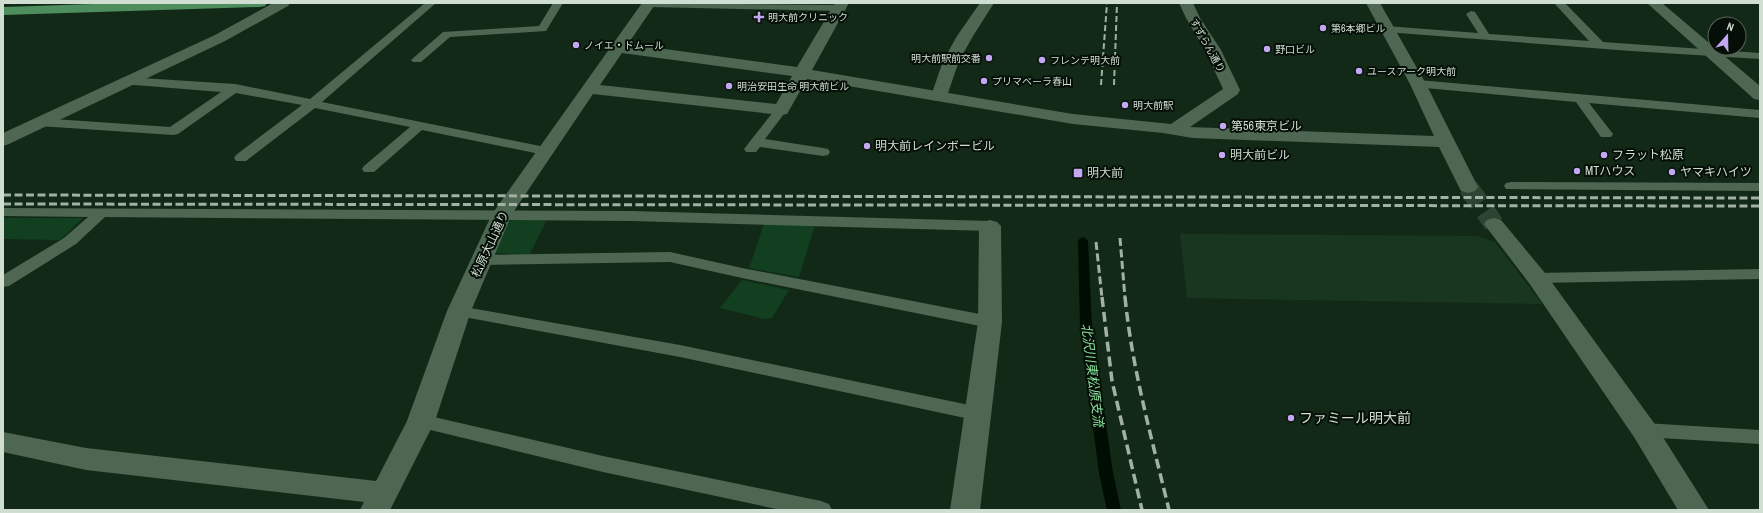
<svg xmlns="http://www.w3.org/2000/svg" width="1763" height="513" font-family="'Archivo Narrow','Noto Sans JP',sans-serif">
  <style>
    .built { fill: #193620 }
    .green { fill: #113f1f }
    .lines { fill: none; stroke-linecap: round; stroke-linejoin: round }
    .stream { fill: #000d02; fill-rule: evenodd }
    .minor-tunnel { stroke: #2e4433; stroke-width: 20; stroke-dasharray: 20 10; stroke-linecap: butt }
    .service { fill: #4d6752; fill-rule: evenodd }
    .minor { fill: #4d6752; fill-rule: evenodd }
    .tertiary { fill: #4d6752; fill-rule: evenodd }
    .trunk { fill: #4e8e5e; fill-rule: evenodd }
    .rail-far2 { stroke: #a1b1a3; stroke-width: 2; stroke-dasharray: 6 3; stroke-linecap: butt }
    .rail-far1 { stroke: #a1b1a3; stroke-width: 3; stroke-dasharray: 8 3.5; stroke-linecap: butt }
    .rail { stroke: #a1b1a3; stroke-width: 3.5; stroke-dasharray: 10 5; stroke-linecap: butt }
    .poi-dot { fill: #c2a8f2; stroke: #060f07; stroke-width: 1.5 }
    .labels { text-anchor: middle; stroke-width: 4; stroke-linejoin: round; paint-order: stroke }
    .far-poi-label { font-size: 10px; fill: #d0ded2; stroke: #060f07; text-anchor: start }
    .far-street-label { font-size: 10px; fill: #d0ded2; stroke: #060f07 }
    .poi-label { font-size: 12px; fill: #d0ded2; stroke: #060f07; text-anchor: start }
    .street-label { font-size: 12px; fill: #d0ded2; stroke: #060f07 }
    .water-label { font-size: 13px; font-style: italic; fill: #8ae49e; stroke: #060f07 }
    .near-poi-label { font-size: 14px; fill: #d0ded2; stroke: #060f07; text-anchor: start }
  </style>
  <rect width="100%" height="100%" fill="#122917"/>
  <path class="built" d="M1180,234L1477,236L1495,242L1542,304L1187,298Z"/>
  <path class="green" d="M3,218H83L60,240L3,239Z
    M547,219L530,254L492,253L506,224L512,220Z
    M764,224L815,225L799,277L749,268Z
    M742,280L789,290L772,318L765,319L720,308Z"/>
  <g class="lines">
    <path class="stream" d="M1083,237L1088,240L1092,327L1113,473L1121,510H1107L1099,473L1080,327L1078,240Z"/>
    <path class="minor-tunnel" d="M1468,187L1494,224"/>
    <path class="service" d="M425,3H436L322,102L545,147L550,148L552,151L550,154L545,155L422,130L374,172H364L362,169L364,166L410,127L315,108L246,161H236L234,158L236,155L302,105L236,93L178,134L173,135L39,126L34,125L33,122L34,119L39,118L170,127L221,92L122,84L120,81L122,78L126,77L235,84L310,99Z
      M553,3H563L546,31L450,37L421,62H413L411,60L443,32L539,26Z
      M645,3L840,5L845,8L840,11L649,7L645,6Z
      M1554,3H1565L1603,42L1760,53V59L1631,51L1386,32L1381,29L1386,26L1478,33L1466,14L1471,11L1475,12L1489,34L1589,41Z
      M1418,80L1760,110V118L1589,103L1613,134L1611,137H1601L1576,102L1414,87L1412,84L1414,81Z
      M781,106L785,107L787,110L765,139L823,148L828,149L830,152L828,155L823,156L760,147L756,152H746L744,149L777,107Z
      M1511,182L1760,183V191L1506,189L1504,186L1506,183Z
      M3,208L631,211L990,221L995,223L998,226L995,229L990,231L631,221L105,217L76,244L9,286L3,287V275L64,238L88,217L3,216Z
      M670,252L742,268L990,316L996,318L999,322L996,326L990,328L742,278L670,262L482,265L476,263L474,260L476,257L482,255Z
      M1760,269V279L1537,283L1531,282L1529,278L1531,274L1537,273Z
      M459,306L680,345L979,407L986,409L989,414L986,419L979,421L680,357L453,315L450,311L453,307Z
      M421,414L603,456L821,501L829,504L832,510H781L603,472L414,426L411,421L414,416Z
      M1644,423L1760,430V444L1644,437L1637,435L1634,430L1637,425Z"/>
    <path class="minor" d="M273,3H290L288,6L225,41L9,144L3,146V133L215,35Z
      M642,3H656L628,44L797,67L835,3H849L812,70L1073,114L1171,124L1223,89L1205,50L1186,18L1179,3H1193L1200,18L1221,50L1240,90L1238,94L1190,127L1434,136L1410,84L1366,3H1380L1426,84L1478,187L1475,191L1468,193L1461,191L1439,147L1193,138L1163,133L1073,124L807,79L787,114L781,115L593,94L512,214L471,311L435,421L390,510H360L364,502L86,470L3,452V432L86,448L376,481L407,421L447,311L492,214ZM622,53L792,76L776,104L600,85Z
      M1647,3H1662L1760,86V100L1754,99Z
      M1494,218L1501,220L1545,273L1654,423L1709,510H1678L1634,437L1529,283L1484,224L1487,220Z
      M990,220L997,222L1001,226L1002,322L980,510H950L978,322L979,226L983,222Z"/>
    <path class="tertiary" d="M980,3H994L973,36L959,61L947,96L945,100L939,101L933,100L931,96L943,61L957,36Z"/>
    <path class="trunk" d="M123,3H267L265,6L260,7L3,15V7Z"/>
    <path class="rail-far2" d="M1101,85L1107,3
      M1114,85L1117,3"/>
    <path class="rail-far1" d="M3,195L1760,198
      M3,204L1760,206
      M1120,238L1125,298
      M1096,242L1102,298"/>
    <path class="rail" d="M1102,297L1112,381L1142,510
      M1125,297C1132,369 1152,439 1169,510"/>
  </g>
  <g class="poi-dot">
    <path d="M757 11h4v4h4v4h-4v4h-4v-4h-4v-4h4z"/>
    <circle cx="1323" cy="28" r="4"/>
    <circle cx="576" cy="45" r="4"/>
    <circle cx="1267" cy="49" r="4"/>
    <circle cx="989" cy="58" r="4"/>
    <circle cx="1042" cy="60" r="4"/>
    <circle cx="1359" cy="71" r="4"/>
    <circle cx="984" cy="81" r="4"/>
    <circle cx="729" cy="86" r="4"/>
    <circle cx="1125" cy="105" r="4"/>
    <circle cx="1223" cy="126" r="4"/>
    <circle cx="867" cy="146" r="4"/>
    <circle cx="1222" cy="155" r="4"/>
    <circle cx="1604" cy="155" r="4"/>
    <circle cx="1577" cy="171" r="4"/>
    <circle cx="1672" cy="172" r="4"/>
    <rect x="1073" y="168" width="10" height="10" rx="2"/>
    <circle cx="1291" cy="418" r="4"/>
  </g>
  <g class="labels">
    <g class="far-poi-label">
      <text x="768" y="21">明大前クリニック</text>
      <text x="1331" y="32">第6本郷ビル</text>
      <text x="584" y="49">ノイエ・ドムール</text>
      <text x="1275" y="53">野口ビル</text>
      <text x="981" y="62" text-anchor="end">明大前駅前交番</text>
      <text x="1050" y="64">フレンテ明大前</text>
      <text x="1367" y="75">ユースアーク明大前</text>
      <text x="992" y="85">プリマベーラ春山</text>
      <text x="737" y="90">明治安田生命 明大前ビル</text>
      <text x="1133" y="109">明大前駅</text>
    </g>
    <g class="far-street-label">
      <text transform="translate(1208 45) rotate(61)" y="4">すずらん通り</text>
    </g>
    <g class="poi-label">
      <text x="1231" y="130">第56東京ビル</text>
      <text x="875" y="150">明大前レインボービル</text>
      <text x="1230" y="159">明大前ビル</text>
      <text x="1612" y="159">フラット松原</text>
      <text x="1585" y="175">MTハウス</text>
      <text x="1680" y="176">ヤマキハイツ</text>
      <text x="1087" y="177">明大前</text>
    </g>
    <g class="street-label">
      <text transform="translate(490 244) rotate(-65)" y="4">松原大山通り</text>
    </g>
    <g class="water-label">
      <text transform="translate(1093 375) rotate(83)" y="5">北沢川東松原支流</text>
    </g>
    <g class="near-poi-label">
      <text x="1299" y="423">ファミール明大前</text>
    </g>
  </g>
  <rect width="1763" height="513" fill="none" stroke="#d0ded2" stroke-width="8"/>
  <g transform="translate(1727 36) rotate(20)"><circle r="19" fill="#060f07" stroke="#576258"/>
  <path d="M0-3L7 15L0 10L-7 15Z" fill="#c2a8f2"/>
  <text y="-6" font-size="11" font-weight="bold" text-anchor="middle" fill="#d0ded2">N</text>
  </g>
</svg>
